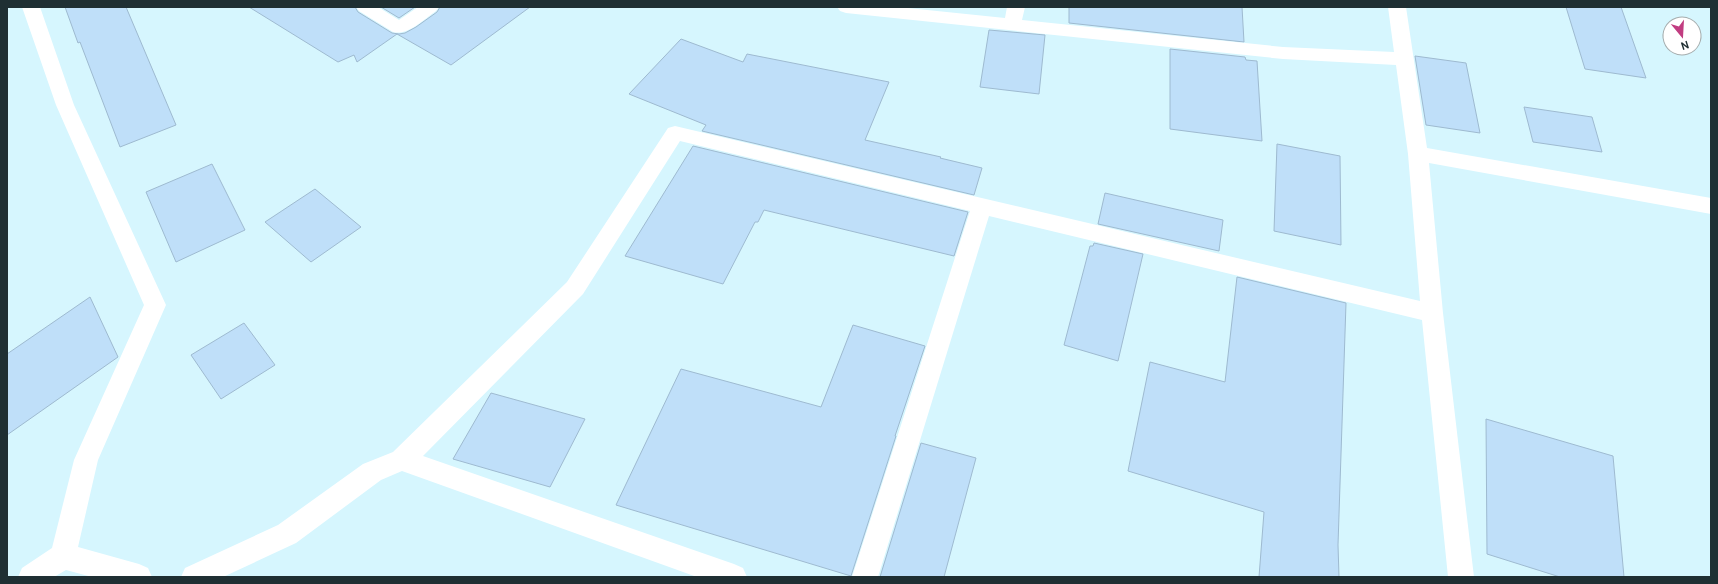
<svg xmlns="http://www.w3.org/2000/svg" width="1718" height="584" font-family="Overpass,sans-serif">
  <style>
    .building { fill: #bfdff9; stroke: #9ebad0 }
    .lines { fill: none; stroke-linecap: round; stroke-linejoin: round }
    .street { fill: #fff; fill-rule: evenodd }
  </style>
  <rect width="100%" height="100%" fill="#d6f6fe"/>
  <path class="building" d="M65,7H126L176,125L120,147L80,42L78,43Z
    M249,7H355L358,12L392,33L399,34L405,33L416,27L437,12L440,7H530L451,65L397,34L357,62L354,55L338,62Z
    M381,7H415L399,18Z
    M1069,7H1242L1244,42L1069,23Z
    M1566,7H1621L1646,78L1585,69Z
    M989,30L1045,35L1039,94L980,87Z
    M681,39L743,62L747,54L889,82L865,140L941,157L940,158L982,168L974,195L702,131L706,125L629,94Z
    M1170,49L1245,57L1246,60L1257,61L1262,141L1170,129Z
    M1415,56L1466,63L1480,133L1426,125Z
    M1524,107L1592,117L1602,152L1533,142Z
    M1277,144L1340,156L1341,245L1274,231Z
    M693,146L968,212L954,256L764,210L758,222H755L723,284L625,256Z
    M212,164L245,230L176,262L146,192Z
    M315,189L361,227L311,262L265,222Z
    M1105,193L1223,220L1219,251L1098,224Z
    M1094,243L1143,254L1118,361L1064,345L1090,246H1093Z
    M1237,277L1346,303L1338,545L1339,577H1259L1264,512L1128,471L1150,362L1225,382Z
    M90,297L118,357L7,435V354Z
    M244,323L275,365L221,399L191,355Z
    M853,325L925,346L895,436H896L851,576L616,505L681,369L821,407Z
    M491,393L585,419L550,487L453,459Z
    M1486,419L1613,456L1624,577H1560L1487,554Z
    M921,443L976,458L944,577H880Z"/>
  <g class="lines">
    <path class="street" d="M22,7H40L74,105L166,305L98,460L78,547L139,564L148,568L152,577H92L66,570L54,577H18L22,568L52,548L74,460L144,305L56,105Z
      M356,7H378L399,20L418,7H439L436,11C424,19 408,36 393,32L359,11Z
      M837,7H898L1005,18L1007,7H1025L1022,20L1283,47L1394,52L1388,7H1406L1427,148L1711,198V214L1429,163L1443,313L1474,577H1448L1422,320L989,216L878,577H852L970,211L680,141L583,294L423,456L734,564L743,568L747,577H697L402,471L381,480L296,543L223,577H181L185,568L278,525L363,464L393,452L567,282L668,128L675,126L1420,301L1408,154L1396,65L1283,59L846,13L840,11Z"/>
  </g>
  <rect width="1718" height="584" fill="none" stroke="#1f2f33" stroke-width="16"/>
  <g transform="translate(1682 36) rotate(162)"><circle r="19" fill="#ffffff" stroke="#a5acad"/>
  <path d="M0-3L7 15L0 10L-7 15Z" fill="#c13d81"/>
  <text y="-6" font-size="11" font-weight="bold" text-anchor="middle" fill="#1f2f33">N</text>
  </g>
</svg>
